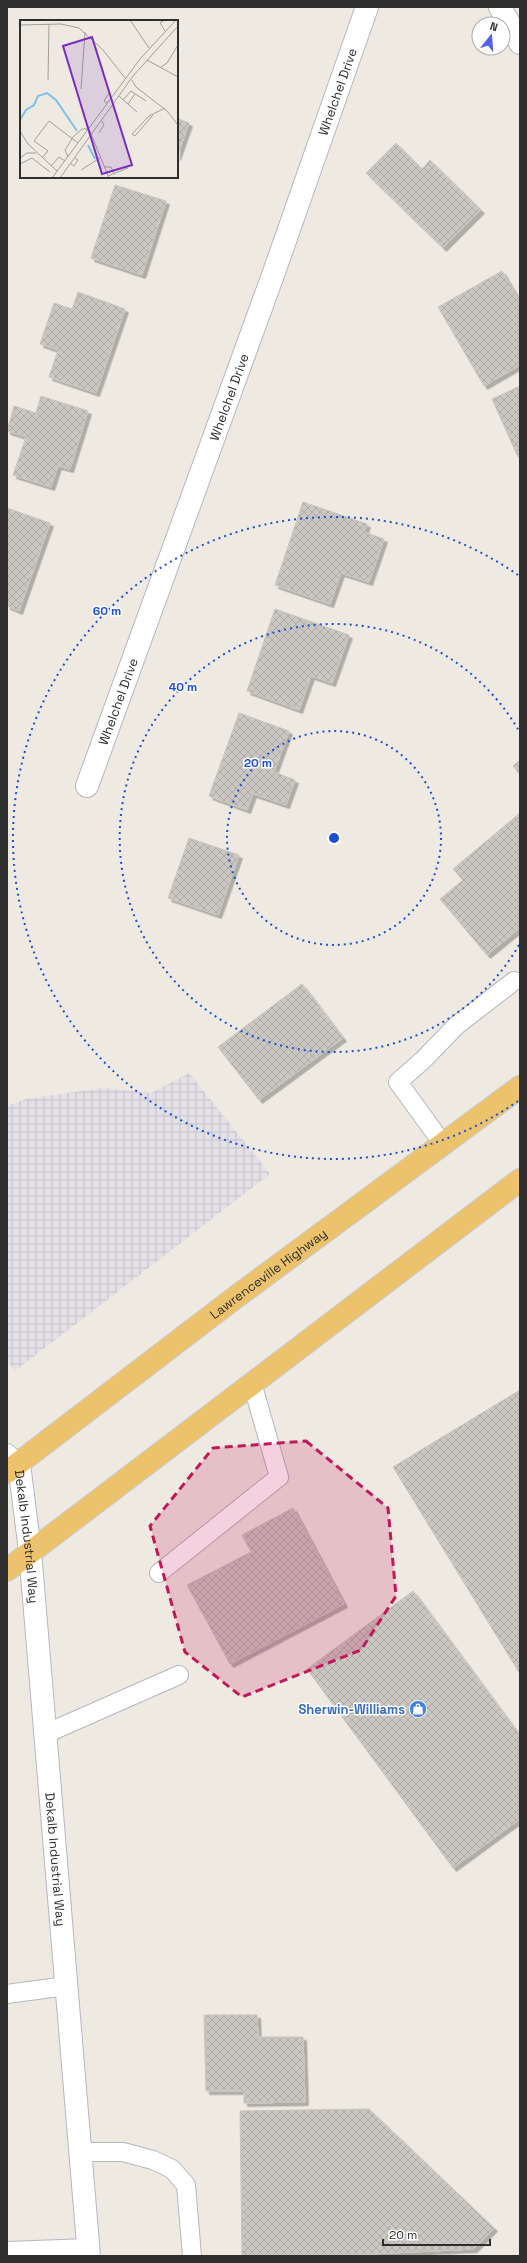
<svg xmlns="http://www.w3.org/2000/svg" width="527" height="2263" font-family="'Space Grotesk',sans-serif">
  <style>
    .industrial { fill: url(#industrial-grid) }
    .building { fill: url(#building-cross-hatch); stroke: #c9c6bb; filter: url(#shadow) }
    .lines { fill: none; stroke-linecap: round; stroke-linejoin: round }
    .service-casing { stroke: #b5b6c0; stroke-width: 20 }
    .minor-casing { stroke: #b5b6c0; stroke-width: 24 }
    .secondary-casing { stroke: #b5b6c0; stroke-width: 24 }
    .trunk-casing { stroke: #c9c9c9; stroke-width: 24 }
    .service { stroke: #fff; stroke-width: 18 }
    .minor { stroke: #fff; stroke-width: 22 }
    .secondary { stroke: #fff; stroke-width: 22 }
    .trunk { stroke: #ecc36c; stroke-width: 22 }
    .marked { fill: #c2185b; fill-opacity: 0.2; stroke: #c2185b; stroke-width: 3; stroke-dasharray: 8 5; stroke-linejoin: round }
    .ring { fill: none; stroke: #1d4ed8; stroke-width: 2; stroke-dasharray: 2 4 }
    .labels { text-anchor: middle; stroke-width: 3; stroke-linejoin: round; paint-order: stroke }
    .street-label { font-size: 13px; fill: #2e2e2e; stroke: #fff }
    .shop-label { font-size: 13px; font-weight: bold; fill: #366cbe; stroke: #fff; text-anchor: end }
    .inset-river { fill: none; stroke: #7fc1e6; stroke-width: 2 }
    .inset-road { fill: none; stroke: #a19f9a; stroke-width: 1 }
    .view { fill: #7b2cbf; fill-opacity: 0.15; stroke: #7b2cbf; stroke-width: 2 }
    .inset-edge { fill: none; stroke: #2e2e2e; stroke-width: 2 }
    .centre { fill: #1d4ed8; stroke: #fff; stroke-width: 2 }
    .ring-label { font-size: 12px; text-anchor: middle; font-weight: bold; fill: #1d4ed8; stroke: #fff; stroke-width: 3; stroke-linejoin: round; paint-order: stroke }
  </style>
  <defs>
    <pattern id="industrial-grid" width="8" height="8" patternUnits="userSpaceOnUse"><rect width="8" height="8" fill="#e3e1e7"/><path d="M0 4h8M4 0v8" fill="none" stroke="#c3c1c6"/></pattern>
    <pattern id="building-cross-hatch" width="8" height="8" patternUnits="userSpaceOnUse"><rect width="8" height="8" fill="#cac6c1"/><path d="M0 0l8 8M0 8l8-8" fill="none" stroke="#aeaaa6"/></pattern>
    <filter id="shadow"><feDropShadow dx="3.5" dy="3.5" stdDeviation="0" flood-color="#0004"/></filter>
  </defs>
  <rect width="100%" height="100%" fill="#eeeae2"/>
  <path class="industrial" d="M189,1073L270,1174L15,1371L7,1360V1106L26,1099L103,1088L151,1093Z"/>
  <path class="building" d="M177,118L189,123L177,157Z
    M396,143L422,169L430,160L481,210L443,248L366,173Z
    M115,185L166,201L142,275L91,258Z
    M502,271L520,302V365L484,386L438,307Z
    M78,292L125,309L96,393L49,377L58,350L40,344L54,303L72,309Z
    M520,386V456L518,457L492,399Z
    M41,396L88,411L70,469L58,466L51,487L13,475L26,437L7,431L14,406L36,413Z
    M303,502L367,524L364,532L384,539L369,582L341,573L330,604L275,585Z
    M7,508L50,523L19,611L7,606Z
    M275,609L349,635L332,683L311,676L299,710L247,691Z
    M239,713L289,731L274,772L295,780L286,805L253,794L247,810L209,796Z
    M520,760V775L513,766Z
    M520,813V928L487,955L440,899L463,880L453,869Z
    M189,838L239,855L218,915L168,898Z
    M302,984L343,1038L259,1100L218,1047Z
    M520,1390V1674L393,1467Z
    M293,1508L344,1604L230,1664L187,1585L251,1552L242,1535Z
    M413,1591L520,1736V1819L453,1868L307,1669Z
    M204,2015H257L258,2037H303L305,2102L244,2103V2091H206Z
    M369,2109L494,2228L474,2249L328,2256H242L240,2111Z"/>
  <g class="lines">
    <g class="service-casing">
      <path id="service" d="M443,1144L398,1082L423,1060L457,1025L514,981
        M7,1453L19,1464
        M159,1573L279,1477L252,1383
        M45,1734L179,1675
        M7,1994L66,1986
        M80,2152H123L153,2160L172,2169L186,2185L192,2256
        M7,2251L89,2248"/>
    </g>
    <g class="minor-casing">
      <g id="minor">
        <path d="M500,7L520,43"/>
        <path id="s1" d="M87,786L273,275L367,7"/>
      </g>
    </g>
    <g class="secondary-casing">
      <g id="secondary">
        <path id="s2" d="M19,1464L30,1551L89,2256"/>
      </g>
    </g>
    <g class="trunk-casing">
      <g id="trunk">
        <path id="s3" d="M7,1472L232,1300L520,1087"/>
        <path d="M7,1570L520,1180"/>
      </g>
    </g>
    <use href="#service" class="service"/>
    <use href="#minor" class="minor"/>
    <use href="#secondary" class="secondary"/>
    <use href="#trunk" class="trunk"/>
  </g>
  <path class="marked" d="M306,1441L388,1508L396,1596L361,1650L242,1697L185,1652L150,1526L213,1448Z"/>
  <g class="ring">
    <circle cx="334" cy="838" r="107"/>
    <path d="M519 945A214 214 0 1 1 519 731"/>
    <path d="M518 1101A321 321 0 1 1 518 575"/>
  </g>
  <defs>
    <g id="shop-disc" transform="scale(0.9)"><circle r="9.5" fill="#3f7fe0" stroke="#fff"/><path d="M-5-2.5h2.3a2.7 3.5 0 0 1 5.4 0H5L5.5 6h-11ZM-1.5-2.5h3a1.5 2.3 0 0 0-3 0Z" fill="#fff"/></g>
  </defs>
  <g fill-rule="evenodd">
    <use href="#shop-disc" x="418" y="1709"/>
  </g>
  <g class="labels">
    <g class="street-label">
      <text dy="5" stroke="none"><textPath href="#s1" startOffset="738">Whelchel Drive</textPath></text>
      <text dy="5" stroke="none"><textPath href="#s1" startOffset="414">Whelchel Drive</textPath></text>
      <text dy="5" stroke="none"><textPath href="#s1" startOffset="90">Whelchel Drive</textPath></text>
      <text dy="5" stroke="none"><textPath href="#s3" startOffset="328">Lawrenceville Highway</textPath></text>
      <text dy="5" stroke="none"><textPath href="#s2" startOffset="73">Dekalb Industrial Way</textPath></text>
      <text dy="5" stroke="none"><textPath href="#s2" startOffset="397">Dekalb Industrial Way</textPath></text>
    </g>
    <g class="shop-label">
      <text x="405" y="1714">Sherwin-Williams</text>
    </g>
  </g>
  <g transform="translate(20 20)">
    <rect width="158" height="158" fill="#eeeae2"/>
    <path class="inset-river" d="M0,100L6,90L14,85L18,76L27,73L36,80L57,111M68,125L75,139"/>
    <path class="inset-road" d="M110,0L129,28M145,0L140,3L145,11M0,5L41,4L59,8L83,30L105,58M127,40L158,57M141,47L147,43L158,25M28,60L29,4M112,60L116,67L147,91L158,105M61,69L65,12M99,76L117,92M103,80L111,71L126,81M87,83L84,81L89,73M108,84L115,74M133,95L115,116L112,114L129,96L145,88M69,109L89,158M0,111L8,124L37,151M79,113L84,105L82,101M48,137L45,130L53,117L62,109H69M0,138L7,133H16M22,138L28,131L14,121L29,101L58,123M0,144L12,138L30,152M51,144L54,146L58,140L55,138M31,146L39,137L45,141M84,147H91L94,154M61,150L80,138M88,156L108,148M32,158L120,39L156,0M40,158L113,56L158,6"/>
    <path class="view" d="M72,17L112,145L82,154L43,26Z"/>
    <rect width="158" height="158" class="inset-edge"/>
  </g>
  <circle cx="334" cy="838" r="6" class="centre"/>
  <g class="ring-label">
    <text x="107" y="615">60 m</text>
    <text x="183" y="691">40 m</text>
    <text x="258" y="767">20 m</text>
  </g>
  <rect width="527" height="2263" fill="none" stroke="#2e2e2e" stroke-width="16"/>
  <g transform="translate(491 36) rotate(17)"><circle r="19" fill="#ffffff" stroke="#ababab"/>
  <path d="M0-3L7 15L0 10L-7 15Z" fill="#515feb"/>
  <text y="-6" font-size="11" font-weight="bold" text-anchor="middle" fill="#2e2e2e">N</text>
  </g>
  <path d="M383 2239v6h107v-6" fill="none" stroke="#2e2e2e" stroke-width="2"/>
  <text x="389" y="2239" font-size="12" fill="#2e2e2e" stroke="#ffffff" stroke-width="3" paint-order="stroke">20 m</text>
</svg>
